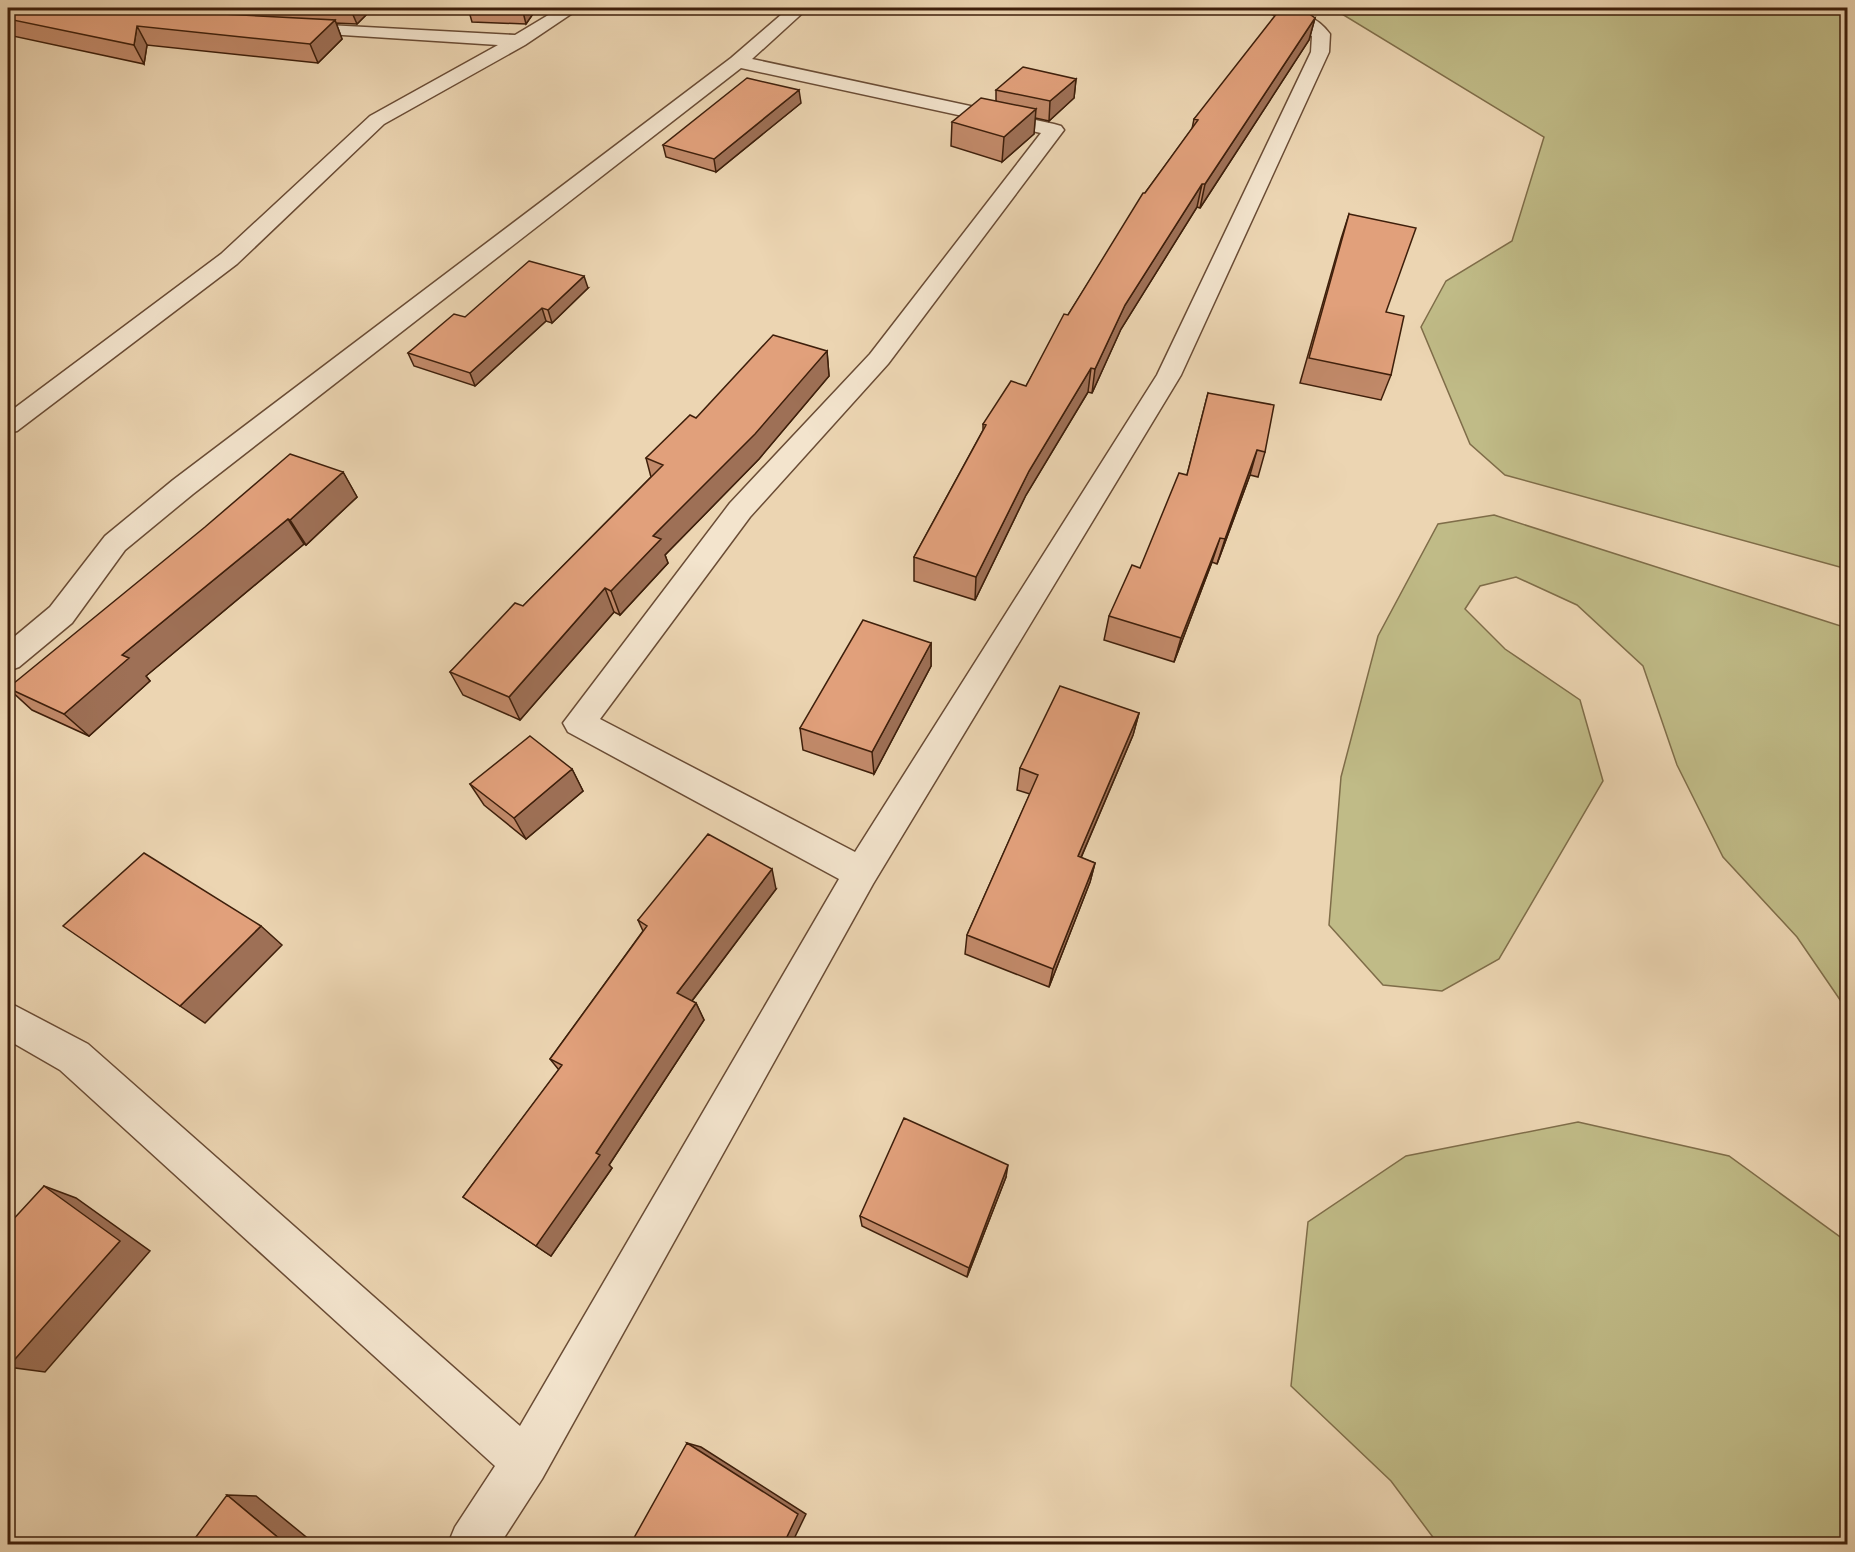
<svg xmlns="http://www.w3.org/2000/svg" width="1855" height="1552" font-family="'Gentium Book Plus',serif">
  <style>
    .green { fill: #c0bb87; stroke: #7f6d49; stroke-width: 1.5 }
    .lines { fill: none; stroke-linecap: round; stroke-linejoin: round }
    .street-casing { stroke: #6a4c35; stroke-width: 3 }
    .street { fill: #f3e4cd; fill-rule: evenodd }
    .wall { fill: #c28a6a; stroke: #3e1f0b; stroke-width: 1.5 }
    .shaded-wall { fill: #9e7056; stroke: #3e1f0b; stroke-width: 1.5 }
    .building { fill: #e1a07b; stroke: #3e1f0b; stroke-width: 1.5 }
  </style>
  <rect width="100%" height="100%" fill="#ecd5b2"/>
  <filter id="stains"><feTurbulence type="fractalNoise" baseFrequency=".00333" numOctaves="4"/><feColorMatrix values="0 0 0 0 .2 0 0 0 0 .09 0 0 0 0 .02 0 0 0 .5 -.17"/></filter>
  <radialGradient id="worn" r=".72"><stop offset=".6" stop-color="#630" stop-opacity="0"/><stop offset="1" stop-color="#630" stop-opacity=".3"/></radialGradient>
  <path class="green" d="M1332,8H1847V569L1505,475L1470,444L1421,327L1446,281L1512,241L1544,137Z
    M1494,515L1847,628V1010L1797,937L1723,857L1677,765L1643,666L1577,605L1516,577L1480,586L1465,609L1505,649L1580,700L1603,781L1499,959L1442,991L1383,985L1329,925L1341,777L1378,636L1438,524Z
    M1578,1122L1729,1156L1847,1242V1544H1438L1391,1481L1291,1386L1308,1222L1406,1156Z"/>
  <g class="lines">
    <g class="street-casing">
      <path id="street" d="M560,8H580L525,45L384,124L237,264L17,431L8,433V413L221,254L370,116L498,45L296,32L290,31L287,27L290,23L515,35Z
        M789,8H808L752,59L1054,124L1061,126L1064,130L888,364L750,517L600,719L855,852L1157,375L1311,52L1312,36L1298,25L1268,12L1266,8C1289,8 1315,13 1330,34L1329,52L1181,375L873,884L542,1479L500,1544H448L455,1527L495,1466L60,1070L8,1040V1002L88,1044L520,1426L839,879L568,732L563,723L730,503L870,354L1041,133L741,68L193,494L125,550L72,623L19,667L8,671V642L50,607L105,536L173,480L731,58Z"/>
    </g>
    <use href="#street" class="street"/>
  </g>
  <path class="wall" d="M8,8H373L357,24L336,23L342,39L318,63L147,45L144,64L8,35Z
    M468,8H537L526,24L472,22Z
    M1315,18L1309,40L1200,208L1197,207L1121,329L1092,393L1088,392L1026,495L975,600L914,581V557L983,430V424L1026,386L1068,315L1145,193L1192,129L1194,119Z
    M1076,79L1074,98L1049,121L1035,118L1034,134L1002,162L951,146L952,122L996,101V90Z
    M801,103L716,172L666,157L663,145Z
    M1349,214L1386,312L1391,375L1381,400L1300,383L1341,239Z
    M588,288L552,323L546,321L475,386L414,366L408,353L465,317Z
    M827,351L829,376L759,459L665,555L668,563L620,615L614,612L520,720L463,695L450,672L523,606L651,477L646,458L696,418Z
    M1208,393L1265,452L1258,477L1250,475L1217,564L1212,562L1174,662L1104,640L1109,616L1140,568L1187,475Z
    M343,472L357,497L306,545L304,544L146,676L150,681L89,736L32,710L8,688Z
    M931,643V666L874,774L803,750L800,728Z
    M1139,713L1133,735L1081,858L1095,863L1090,882L1049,987L965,954L967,935L1030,794L1017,790L1020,768Z
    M572,769L583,791L526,839L484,805L470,784Z
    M776,889L692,1001L696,1003L704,1020L609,1165L612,1168L551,1256L463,1197L559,1070L550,1059L643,931L638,920Z
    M1006,1177L967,1277L862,1226L860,1216Z"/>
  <path class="shaded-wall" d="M350,8H373L357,24Z
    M522,8H537L526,24Z
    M1315,18L1309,40L1200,208L1205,184Z
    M335,20L342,39L318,63L310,44Z
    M137,26L147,45L144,64L134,45Z
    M1076,79L1074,98L1049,121L1050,101Z
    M799,90L801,103L716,172L714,159Z
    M1036,109L1034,134L1002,162L1004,137Z
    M1202,184L1197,207L1121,329L1092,393L1095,369L1125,305Z
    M584,276L588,288L552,323L548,310Z
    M542,308L546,321L475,386L470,373Z
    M827,351L829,376L759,459L665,555L668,563L620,615L611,591L653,536Z
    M1091,368L1088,392L1026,495L975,600L976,577L1029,471Z
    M1257,450L1250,475L1217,564L1225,539Z
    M343,472L357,497L306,545L290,520Z
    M288,519L304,544L146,676L150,681L89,736L64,714L122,655Z
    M1220,538L1212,562L1174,662L1181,638Z
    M605,588L614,612L520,720L509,697Z
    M931,643V666L874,774L872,752Z
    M1139,713L1133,735L1073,876L1078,856Z
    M572,769L583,791L526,839L514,818Z
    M1095,863L1090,882L1049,987L1053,969Z
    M772,869L776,889L685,1010L677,993Z
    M261,926L282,945L205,1023L180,1006Z
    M696,1003L704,1020L609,1165L612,1168L551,1256L536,1246L596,1153Z
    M1008,1165L1006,1177L967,1277L969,1268Z
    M44,1186L76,1198L150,1251L45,1372L8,1367Z
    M687,1443L701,1447L806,1514L791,1545H783Z
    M227,1495L256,1496L316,1545H287Z"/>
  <path class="building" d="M8,8H107L335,20L310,44L137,26L134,45L8,19Z
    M1281,8H1301L1315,18L1205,184H1202L1125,305L1095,369L1091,368L1029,471L976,577L914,557L986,425L983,424L1011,381L1026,386L1064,314L1068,315L1143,193H1145L1198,120L1194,119Z
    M1023,67L1076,79L1050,101L996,90Z
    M747,78L799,90L714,159L663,145Z
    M981,98L1036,109L1004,137L952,122Z
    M1349,214L1416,228L1386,312L1404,316L1391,375L1309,358Z
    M529,261L584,276L548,310L542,308L470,373L408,353L454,314L465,317Z
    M773,335L827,351L755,434L653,536L661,539L611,591L605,588L509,697L450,672L515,603L523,606L663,465L646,458L690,415L696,418Z
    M1208,393L1274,405L1265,452L1257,450L1225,539L1220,538L1181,638L1109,616L1132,565L1140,568L1179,473L1187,475Z
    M290,454L343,472L290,520L288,519L122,655L129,658L64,714L8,688L205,527Z
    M863,620L931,643L872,752L800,728Z
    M1060,686L1139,713L1078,856L1095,863L1053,969L967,935L1038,775L1020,768Z
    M530,736L572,769L514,818L470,784Z
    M708,834L772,869L677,993L696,1003L596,1153L600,1155L536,1246L463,1197L562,1065L550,1059L647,926L638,920Z
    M144,853L261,926L180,1006L63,926Z
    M904,1118L1008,1165L969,1268L860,1216Z
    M44,1186L120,1241L8,1367V1225Z
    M687,1443L798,1514L783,1545H630Z
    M227,1495L287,1545H190Z"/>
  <rect width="1855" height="1552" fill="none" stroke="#ecd5b2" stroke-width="30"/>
  <rect x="9" y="9" width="1837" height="1534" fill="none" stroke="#3e1f0b" stroke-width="3"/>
  <rect x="15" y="15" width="1825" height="1522" fill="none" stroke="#3e1f0b" stroke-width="1.5"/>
  <rect width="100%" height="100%" filter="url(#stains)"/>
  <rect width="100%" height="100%" fill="url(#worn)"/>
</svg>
